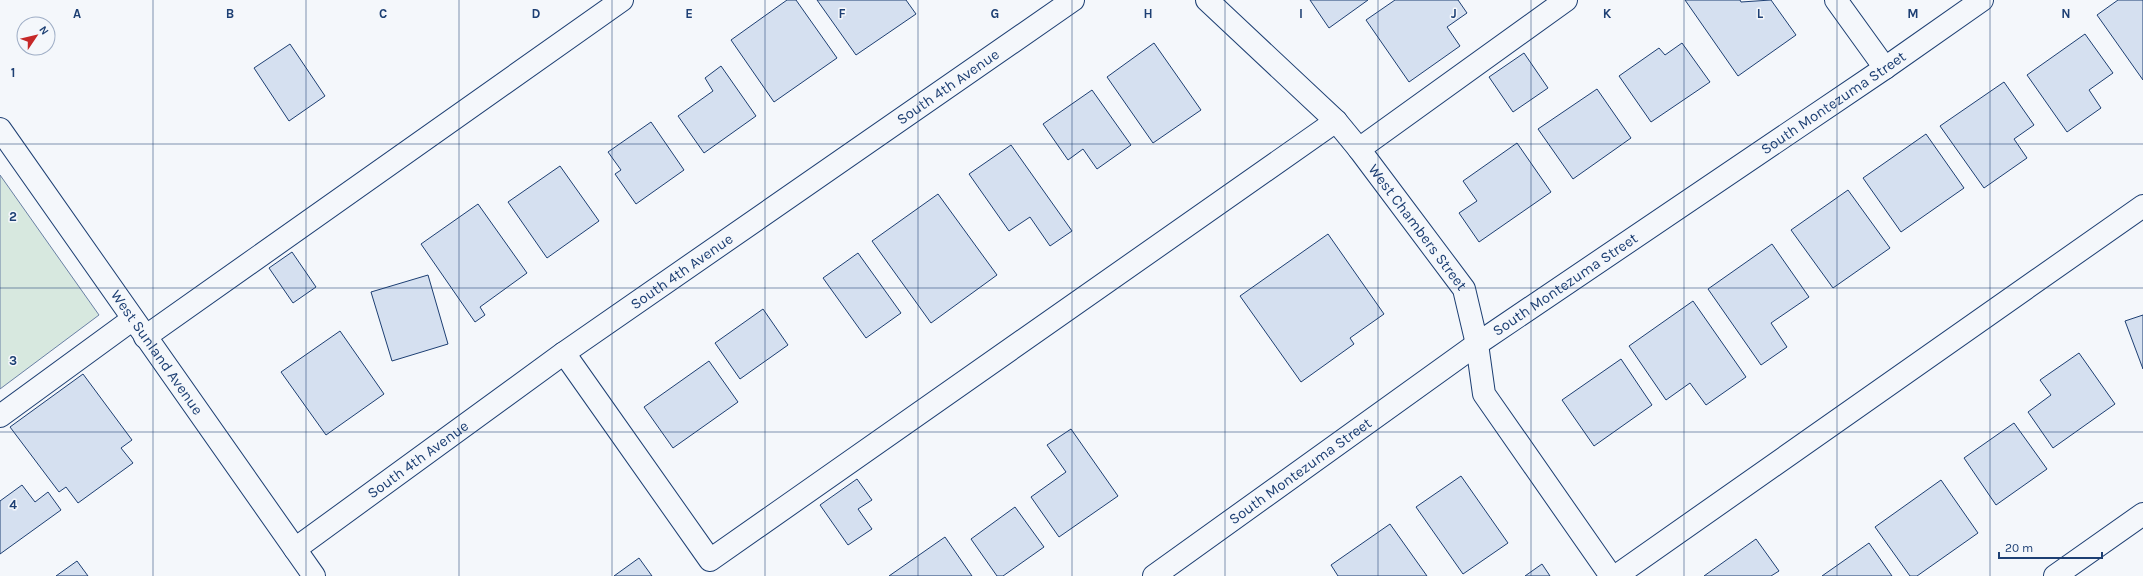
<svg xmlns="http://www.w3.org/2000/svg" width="2143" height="576" font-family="Karla,sans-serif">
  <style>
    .green { fill: #d7e8df; stroke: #687fa3 }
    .building { fill: #d5e0f0; stroke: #1d3f73 }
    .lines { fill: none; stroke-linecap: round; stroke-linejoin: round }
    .minor-casing { stroke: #1d3f73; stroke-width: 24 }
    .minor { stroke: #f4f7fb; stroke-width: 22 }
    .grid { fill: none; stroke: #1d3f73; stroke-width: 1; stroke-opacity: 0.55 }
    .labels { text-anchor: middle; stroke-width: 3; stroke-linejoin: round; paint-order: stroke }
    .street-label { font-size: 15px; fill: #1d3f73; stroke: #f4f7fb }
    .grid-label { font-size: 13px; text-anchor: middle; font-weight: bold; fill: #1d3f73; stroke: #f4f7fb; stroke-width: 3; stroke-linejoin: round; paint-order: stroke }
  </style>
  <rect width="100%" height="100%" fill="#f4f7fb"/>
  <path class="green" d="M0,175L99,315L0,389Z"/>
  <path class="building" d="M787,0H796L837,58L774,102L731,40Z
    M817,0H906L916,14L856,55Z
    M1310,0H1368L1329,28Z
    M1395,0H1458L1467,13L1447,27L1460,46L1409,82L1366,20Z
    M1685,0H1740L1741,2L1771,0L1796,35L1738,76Z
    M2118,0H2143V80L2097,15Z
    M2085,34L2113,73L2089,90L2101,108L2067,132L2027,75Z
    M1154,43L1201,110L1153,143L1107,77Z
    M1682,43L1710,82L1651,122L1619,76L1659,48L1665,55Z
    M290,44L325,96L289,121L254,68Z
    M1524,53L1548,88L1513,112L1489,77Z
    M721,66L756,116L704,153L678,116L713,91L705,78Z
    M2004,82L2034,125L2014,139L2027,158L1984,188L1940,126Z
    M1597,89L1631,138L1573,179L1538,129Z
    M1092,90L1131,145L1097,169L1083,149L1068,160L1043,124Z
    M651,122L684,170L636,204L615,174L621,170L608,152Z
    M1926,134L1964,188L1901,232L1863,178Z
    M1517,143L1551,192L1479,242L1459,213L1477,201L1463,181Z
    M1011,145L1072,231L1050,246L1030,217L1009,231L969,174Z
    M560,166L599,221L547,258L508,202Z
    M1848,190L1890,248L1833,288L1791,230Z
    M938,194L997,275L931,323L872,241Z
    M478,204L527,273L480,307L485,315L475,322L421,244Z
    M1328,234L1384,314L1350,338L1354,344L1301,382L1240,296Z
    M1772,244L1809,297L1771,323L1787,347L1761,365L1708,289Z
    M292,252L316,287L293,303L269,268Z
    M858,253L901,313L866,338L823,278Z
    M428,275L448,344L392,361L371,292Z
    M1693,301L1746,377L1706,405L1690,383L1666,400L1629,346Z
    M763,309L788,345L740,379L715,343Z
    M2143,315V369L2125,321Z
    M340,331L384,394L326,435L281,372Z
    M2079,353L2115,404L2053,448L2028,412L2051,395L2040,380Z
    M1621,359L1652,405L1594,446L1562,400Z
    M709,361L738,402L673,448L644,407Z
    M83,374L132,440L121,448L133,463L78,503L66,487L59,492L10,427Z
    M2014,423L2047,469L1996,505L1964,458Z
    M1071,429L1118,496L1059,537L1031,497L1066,472L1047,445Z
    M1461,476L1508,543L1463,574L1416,507Z
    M857,479L872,500L858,509L872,529L848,545L820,505Z
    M1941,480L1978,533L1917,576H1910L1875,527Z
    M22,485L35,502L48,492L61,510L0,554V501Z
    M1015,507L1044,547L1003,576H997L971,539Z
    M1390,524L1427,576H1338L1331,565Z
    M945,537L972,576H889Z
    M1756,539L1779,571L1771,576H1704Z
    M1869,543L1892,576H1822Z
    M639,558L652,576H614Z
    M77,561L88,576H56Z
    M1542,564L1550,576H1525Z"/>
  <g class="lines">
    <g class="minor-casing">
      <g id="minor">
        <path id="s1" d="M1207,0L1336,121L1359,149L1464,289L1477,344L1484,394L1611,576"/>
        <path d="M1836,0L1885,68"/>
        <path id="s2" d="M0,129L314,576"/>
        <path d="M1359,149L1566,0"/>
        <path d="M145,337L622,0"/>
        <path d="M564,353L710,560L1336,121"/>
        <path d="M0,416L133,319"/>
        <path id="s3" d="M295,549L564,353L1073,0"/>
        <path id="s4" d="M1154,576L1477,344L1885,68L1982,0"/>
        <path d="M1616,576L2143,206"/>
        <path d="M2055,576L2143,514"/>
      </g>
    </g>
    <use href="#minor" class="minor"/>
  </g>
  <path class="grid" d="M153,0V576M306,0V576M459,0V576M612,0V576M765,0V576M918,0V576M1072,0V576M1225,0V576M1378,0V576M1531,0V576M1684,0V576M1837,0V576M1990,0V576M0,144H2143M0,288H2143M0,432H2143"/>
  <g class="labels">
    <g class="street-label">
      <text dy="5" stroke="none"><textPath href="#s3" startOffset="800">South 4th Avenue</textPath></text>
      <text dy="5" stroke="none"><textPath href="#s4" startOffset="828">South Montezuma Street</textPath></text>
      <text dy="5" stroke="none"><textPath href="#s1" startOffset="311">West Chambers Street</textPath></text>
      <text dy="5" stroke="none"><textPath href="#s3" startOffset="476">South 4th Avenue</textPath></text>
      <text dy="5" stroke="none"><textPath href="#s4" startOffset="504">South Montezuma Street</textPath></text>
      <text dy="5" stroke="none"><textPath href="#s2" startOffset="273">West Sunland Avenue</textPath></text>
      <text dy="5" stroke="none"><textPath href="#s3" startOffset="152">South 4th Avenue</textPath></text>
      <text dy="5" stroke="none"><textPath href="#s4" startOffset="180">South Montezuma Street</textPath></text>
    </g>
  </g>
  <g class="grid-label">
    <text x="77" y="18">A</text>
    <text x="230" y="18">B</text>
    <text x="383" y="18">C</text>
    <text x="536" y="18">D</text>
    <text x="689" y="18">E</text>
    <text x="842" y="18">F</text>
    <text x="995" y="18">G</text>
    <text x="1148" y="18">H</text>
    <text x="1301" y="18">I</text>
    <text x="1454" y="18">J</text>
    <text x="1607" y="18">K</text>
    <text x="1760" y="18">L</text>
    <text x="1913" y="18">M</text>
    <text x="2066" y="18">N</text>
    <text x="13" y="77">1</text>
    <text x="13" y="221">2</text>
    <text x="13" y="365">3</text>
    <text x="13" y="509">4</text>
  </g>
  <g transform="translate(36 36) rotate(55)"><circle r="19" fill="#f4f7fb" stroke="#9eadc5"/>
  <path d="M0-3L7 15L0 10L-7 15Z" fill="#c62828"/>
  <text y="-6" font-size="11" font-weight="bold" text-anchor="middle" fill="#1d3f73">N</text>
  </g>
  <path d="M1999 552v6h103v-6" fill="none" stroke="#1d3f73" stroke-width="2"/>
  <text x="2005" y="552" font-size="12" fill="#1d3f73" stroke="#f4f7fb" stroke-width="3" paint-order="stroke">20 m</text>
</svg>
